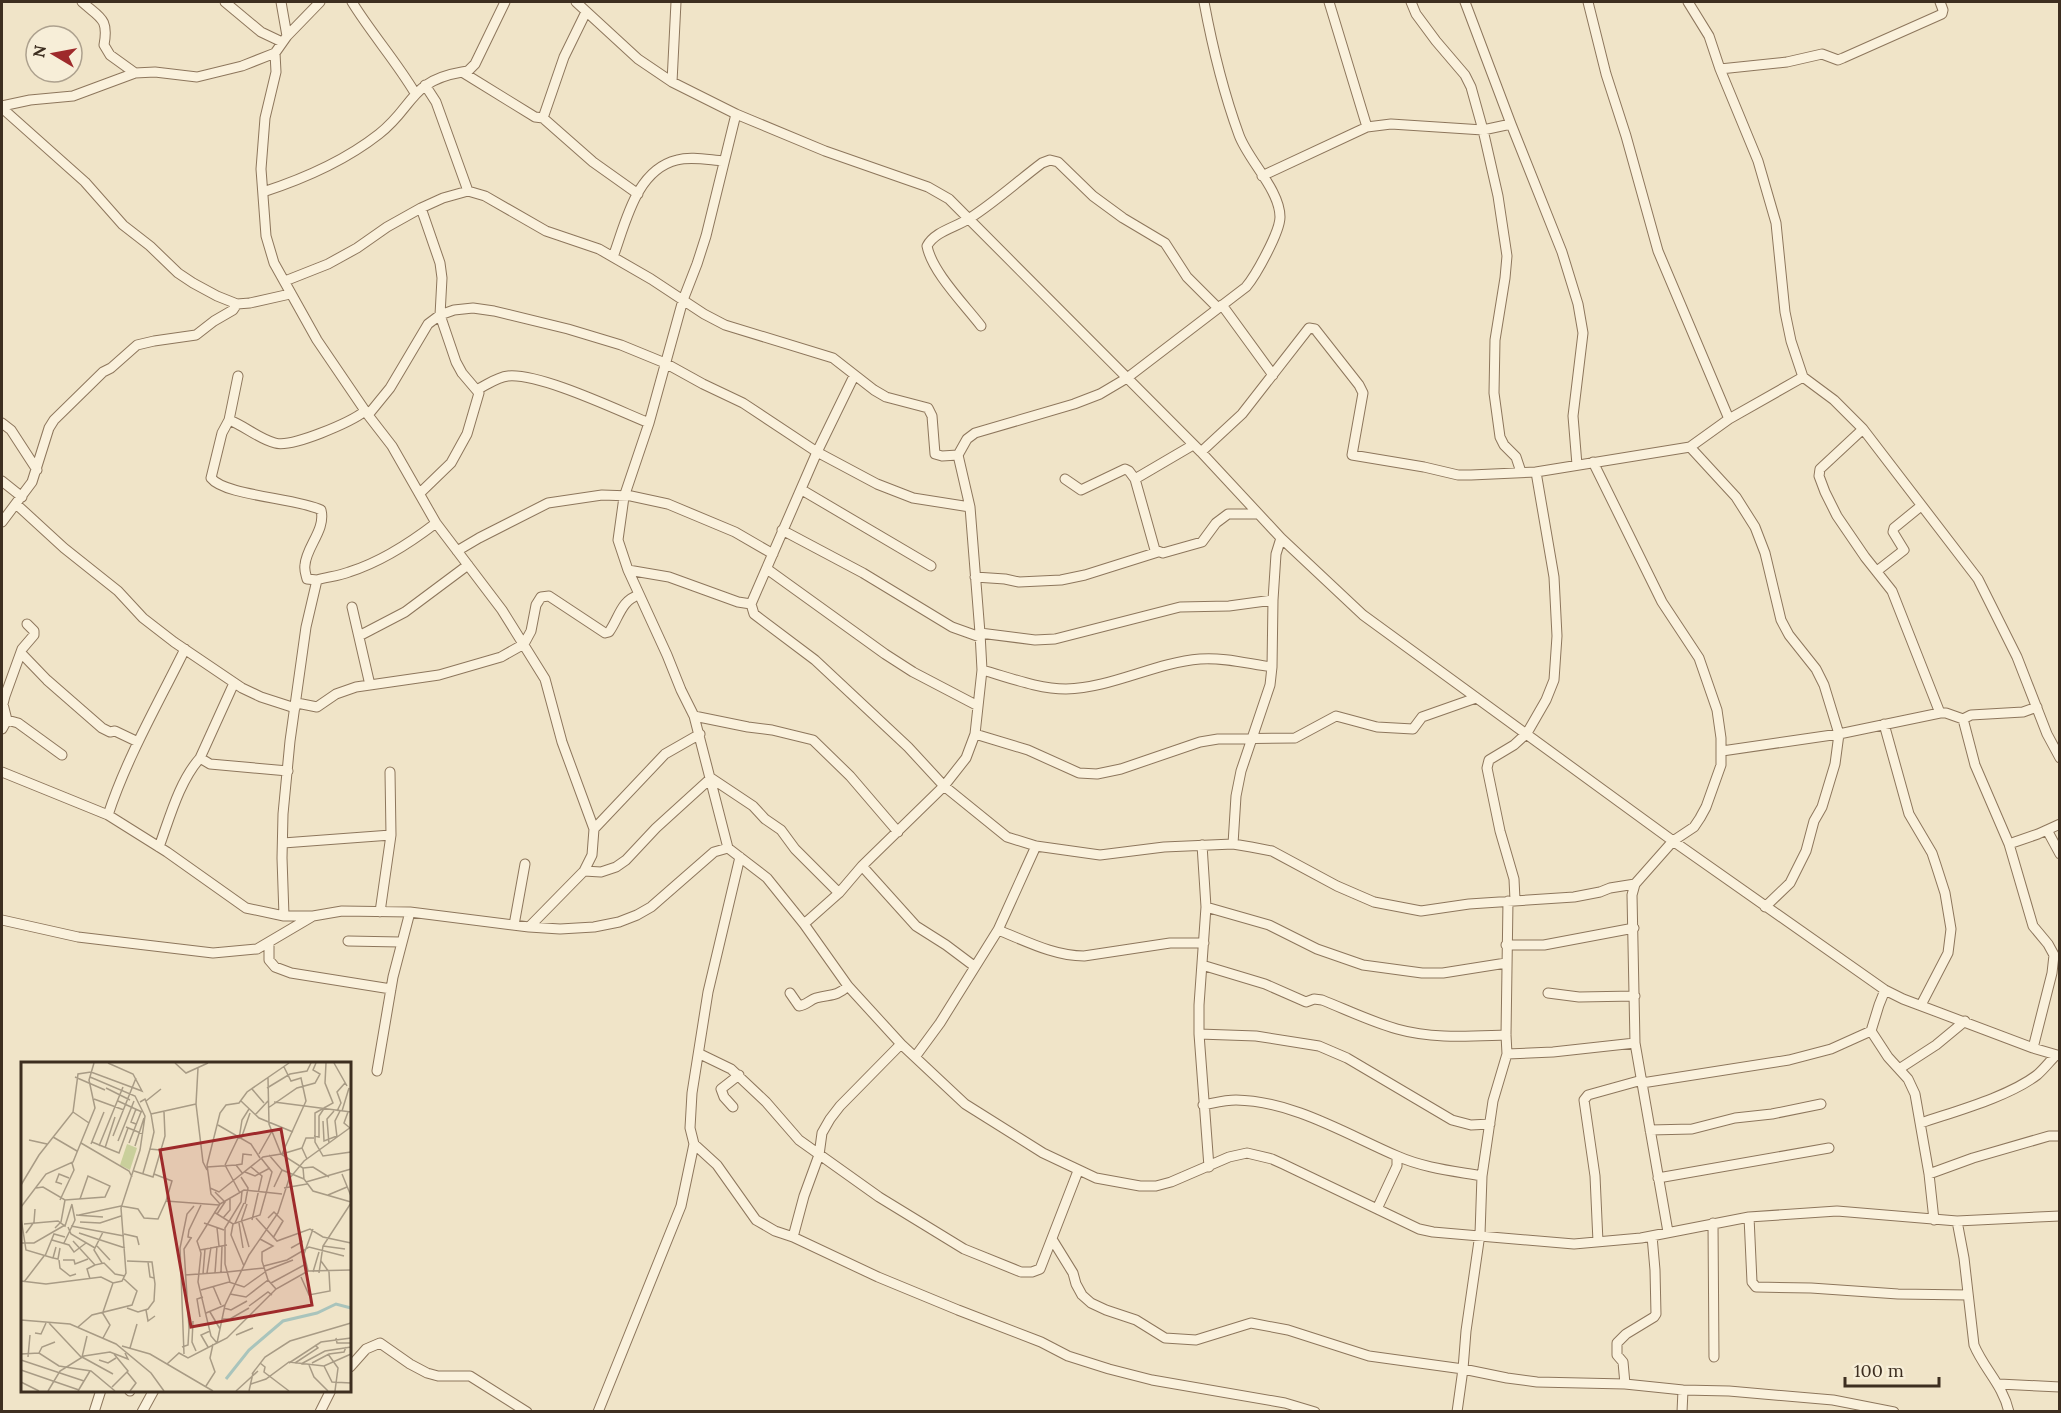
<svg xmlns="http://www.w3.org/2000/svg" width="2061" height="1413" font-family="Lora,serif">
  <style>
    .lines { fill: none; stroke-linecap: round; stroke-linejoin: round }
    .minor-casing { stroke: #8d765c; stroke-width: 11 }
    .minor { stroke: #faf1dc; stroke-width: 9 }
    .inset-river { fill: none; stroke: #a9c4bc; stroke-width: 3 }
    .inset-road { fill: none; stroke: #a89b85; stroke-width: 1.5 }
    .view { fill: #9e2a2b; fill-opacity: 0.15; stroke: #9e2a2b; stroke-width: 3 }
    .inset-edge { fill: none; stroke: #3d2e20; stroke-width: 3 }
  </style>
  <rect width="100%" height="100%" fill="#f0e4c8"/>
  <g class="lines">
    <g class="minor-casing">
      <path id="minor" d="M82,2C100,18 109,18 104,45L110,55L135,73
        M225,2L261,32L282,42
        M281,2L287,36
        M352,2C371,33 396,61 415,93
        M576,2L638,59L672,82L736,114L825,151L928,187L949,199L1201,452L1281,538L1363,615L1673,841L1885,990L1903,999L2033,1048L2060,1056
        M1329,2L1367,127
        M1411,2L1416,14L1436,41L1465,75L1471,87L1483,130L1498,196L1507,256L1505,278L1495,340L1494,393L1500,437L1504,445L1516,457L1521,472
        M1465,2L1511,124L1562,252L1578,304L1583,333L1573,416L1577,465
        M1588,2L1606,74L1626,136L1658,251L1729,419
        M1688,2L1709,36L1720,69L1758,161L1776,223L1785,312L1791,341L1803,377L1834,400L1863,429L1978,579L2017,657L2047,734L2060,758
        M275,53L276,72L265,118L261,169L266,236L274,263L317,340L368,415L392,446L436,523L502,610L545,679L562,742L594,829L592,855L584,871L529,927
        M1720,69L1787,62L1822,54L1838,60L1843,58L1942,14L1943,10L1940,2
        M462,72L468,71L475,64L505,2
        M672,82L676,2
        M425,85L436,102L468,191
        M2,106L30,100L73,96L135,73L155,72L197,77L242,66L275,53L287,36L320,2
        M2,108L85,182L123,225L150,246L178,273L193,283L217,296L237,304L250,303L290,294
        M543,118L564,57L586,12
        M1262,176L1367,127L1391,124L1483,130L1511,124
        M263,192C303,179 346,160 379,134C414,107 409,81 462,72L535,117L543,118L593,162L638,194
        M613,257C626,222 636,170 677,160C691,156 709,160 724,161
        M285,281L328,264L357,248L387,227L421,208L443,198L468,191L485,196L546,231L599,249L651,279L704,314L725,325L833,358L874,390L886,397L928,408L932,416L935,454L942,456L958,455
        M1222,305L1273,375
        M981,326C965,305 932,272 927,246C935,231 957,227 970,218C995,202 1018,181 1042,163L1050,160L1058,162L1093,196L1123,218L1165,243L1187,277L1218,308
        M238,376L229,420L222,433L211,478C225,496 298,498 321,510C326,530 306,547 305,565C304,570 306,575 307,579L317,580
        M478,389C487,385 497,377 508,376C540,373 617,410 649,423
        M368,415L390,388L428,324L440,315L454,310L473,308L494,311L568,329L621,345L665,363L703,384L743,403L817,452L877,484L913,498L970,507
        M229,420C245,426 259,439 275,443C292,448 351,422 365,411
        M2,423L11,430L37,470
        M1863,429L1820,469L1819,476L1825,492L1837,516L1865,557L1892,591L1940,713
        M1690,447L1736,497L1755,527L1765,553L1781,620L1789,635L1816,669L1824,685L1839,734L1835,764L1822,807L1814,821L1806,851L1790,883L1765,907
        M1201,452L1242,414L1309,328L1315,329L1359,385L1363,393L1352,455L1424,467L1458,475H1471L1536,472L1690,447L1729,419L1803,377
        M1593,462L1662,602L1699,658L1717,710L1721,738V765L1706,807L1700,818L1694,827L1673,841L1635,884L1632,895L1635,1043L1668,1232
        M1065,479L1081,490L1125,469L1129,471L1135,479L1193,445
        M1135,479L1155,550L1163,553L1202,542L1216,523L1228,514H1258
        M2,481L22,497
        M802,490L931,566
        M420,493L451,463L467,434L479,393L462,373L456,362L440,315L442,278L440,263L421,208
        M16,504L64,548L118,591L143,618L174,642L242,688L261,697L295,708
        M2,522L32,482L49,428L54,420L103,372L111,368L137,345L154,341L196,335L214,321L233,310L237,304
        M782,530L863,573L952,627L980,637
        M457,551L479,538L548,503L602,495L631,496L668,504L735,532L773,554
        M767,569L885,654L913,672L978,706
        M628,570L669,577L738,602L751,604L754,614L815,660L908,747L944,786L1007,837L1036,846L1100,855L1164,847L1233,844L1251,847L1272,851L1337,886L1374,902L1421,911L1469,904L1574,897L1600,892L1610,888L1635,884
        M1877,571L1904,550L1893,532L1894,528L1921,506
        M975,577L1005,579L1019,582L1061,580L1085,575L1158,552
        M751,604L817,452L854,376
        M352,607L370,685
        M980,633L1035,640L1055,639L1180,607L1229,606L1273,600
        M359,636L405,612L468,565
        M21,653L47,680L102,728L110,732L115,731L138,742
        M982,670C1008,677 1038,689 1066,689C1112,688 1154,663 1200,659C1224,657 1249,664 1272,667
        M297,703L317,707L336,694L356,687L439,675L501,657L524,644L531,631L536,605L541,597L549,596L605,633L609,632C619,618 621,600 639,595
        M694,716L748,727L772,730L813,740L850,776L898,832
        M1963,719L1975,765L2009,844L2033,926L2048,944L2054,955L2052,973L2033,1048
        M7,720L18,723L62,755
        M1884,724L1909,814L1932,853L1936,865L1945,893L1951,929L1948,953L1921,1005
        M2,729L7,720L3,704L5,696L22,649L34,635V631L27,624
        M975,734L1028,750L1079,773L1097,774L1121,769L1200,742L1218,739L1295,738L1336,716L1377,727L1413,729L1422,717L1476,698
        M1722,751L1839,734L1940,713H1946L1963,719L1971,715L2023,712L2037,707
        M200,758L210,764L288,771
        M2,772L108,815L167,852L246,908L284,916H313L342,911L410,912L529,927L560,929L594,927L619,922L637,915L651,907L714,852L728,848L767,878L804,924L848,986L901,1044L965,1104L1043,1153L1096,1178L1140,1186H1156L1171,1182L1229,1157L1247,1153L1272,1159L1283,1164L1419,1229L1433,1232L1574,1244L1641,1238L1749,1217L1837,1211L1957,1221L2060,1216
        M108,815C127,757 158,704 185,649
        M594,829L665,754L700,734
        M2047,830L2060,854
        M283,843L391,835
        M1233,844L1236,796L1241,771L1270,685L1272,667L1273,600L1276,554L1281,538
        M2009,844L2038,834L2060,824
        M1202,845L1206,907L1199,1005V1034L1209,1167
        M159,847C170,817 179,782 200,758L234,683
        M728,848L694,716L681,690L667,655L628,570L618,540L624,497L649,423L683,300L697,264L706,236L736,114
        M862,866L916,926L946,945L974,966
        M584,871L601,872L616,867L626,860L656,828L711,778L753,806L765,819L781,830L795,849L839,893
        M1515,900L1514,879L1500,831L1487,768L1489,760L1514,745L1527,733L1546,700L1554,680L1557,636L1554,577L1536,472
        M1206,907L1269,925L1317,949L1363,965L1422,973H1443L1506,963
        M380,912L391,835L390,772
        M284,916L282,858L283,814L290,741L306,627L317,580C327,577 339,576 349,572C381,562 410,543 436,523
        M2,920L78,937L213,953L257,949L313,916
        M804,924L839,893L862,866L944,786L966,758L975,734L982,670L980,633L970,507L958,455L967,439L975,433L1074,404L1100,394L1127,378L1246,287C1256,275 1280,232 1280,217C1280,190 1248,160 1239,135C1224,94 1212,45 1204,2
        M514,925L525,864
        M998,930C1026,941 1054,956 1084,956L1170,943H1204
        M348,941L400,942
        M269,942V960L275,967L291,973L391,989
        M1506,945H1544L1634,928
        M1202,965L1265,984L1306,1002L1314,999L1322,1000C1347,1010 1372,1022 1397,1029C1432,1039 1470,1036 1506,1035
        M1885,990L1879,1005L1871,1031L1888,1057L1908,1079L1915,1094L1929,1174L1934,1220
        M790,993L799,1006C806,1005 810,1000 816,998C831,994 836,997 848,986
        M1548,993L1579,997L1635,996
        M1199,1034L1256,1036L1319,1046L1347,1058L1452,1120L1471,1125L1490,1124
        M700,1054L731,1069L766,1102L799,1140L879,1197L964,1249L1021,1272H1032L1040,1269L1078,1171
        M1507,1054L1553,1052L1635,1043
        M915,1057L940,1023L998,930L1036,846
        M1899,1069L1936,1045L1965,1021
        M377,1071L393,977L410,912
        M1642,1083L1789,1060L1831,1049L1871,1031
        M1203,1105C1214,1103 1225,1100 1236,1100C1293,1101 1346,1134 1397,1156C1424,1168 1454,1171 1482,1176
        M733,1107L724,1097L721,1089L739,1075
        M1921,1123C1956,1111 2008,1097 2037,1075C2044,1069 2050,1061 2056,1055
        M1650,1130L1692,1129L1735,1118L1772,1114L1821,1104
        M694,1144L717,1165L756,1220L775,1231L793,1237L878,1277L958,1310L1041,1342L1068,1356L1109,1369L1152,1380L1285,1403L1315,1412
        M1929,1174L1973,1158L2049,1136H2060
        M1658,1178L1829,1148
        M1377,1209L1397,1166V1156
        M1749,1217L1752,1282L1756,1287L1811,1288L1898,1294L1968,1295
        M1957,1221L1964,1258L1974,1345C1984,1369 2003,1385 2009,1412
        M1713,1223L1714,1357
        M793,1237L804,1196L819,1155L822,1133L830,1119L840,1106L901,1044
        M1052,1239L1073,1273L1076,1284L1082,1295L1091,1303L1106,1310L1136,1320L1165,1338L1196,1340L1251,1323L1288,1330L1369,1356L1463,1369L1507,1378L1537,1382L1625,1384L1683,1390L1729,1391L1833,1400L1894,1412
        M1598,1242L1595,1176L1584,1100L1588,1095L1642,1080
        M350,1367L366,1349L380,1343L410,1364L427,1373L438,1376H470L527,1412
        M1625,1384L1623,1362L1617,1355V1343L1626,1334L1654,1317L1656,1314L1655,1270L1652,1236
        M1999,1384L2060,1387
        M129,1390L130,1391
        M94,1412L101,1390
        M142,1412L154,1390
        M320,1412L331,1390
        M598,1412L681,1206L694,1144L690,1128L692,1093L708,992L740,857
        M1457,1412L1463,1369L1466,1331L1480,1234L1482,1176L1493,1101L1507,1054L1506,1035L1508,901
        M1682,1412L1683,1390"/>
    </g>
    <use href="#minor" class="minor"/>
  </g>
  <g transform="translate(21 1062)">
    <rect width="330" height="330" fill="#f0e4c8"/>
    <path d="M106,82L116,86L109,108L99,103Z" fill="#c9cf9b"/>
    <path class="inset-river" d="M205,317L228,288L262,259L296,251L315,242L330,246"/>
    <path class="inset-road" d="M154,1L165,11L187,1M268,1L226,30L218,41L205,43L199,51L186,103L190,132L199,142L176,179L180,191L177,220L190,274L196,281L206,276L255,227L287,209L330,208M305,1L304,21L312,41L294,51V80L302,94L330,90M313,1L326,24M177,6L175,42L182,100L186,108M54,15L84,28M247,16L248,62L260,92L282,106L283,117L292,129L330,140M85,26L109,38M246,26L269,12L286,9L290,1M231,27L243,41M73,37L103,48M97,39L121,50M125,39L140,27M220,39L238,56L272,70M119,40L124,37L130,52L133,70L129,87L139,88M253,40L330,50M247,46L276,26L294,21L299,12L292,8L295,1M316,49L320,41L316,30L324,21M321,49L328,26M52,50L68,61M327,50L323,61L329,66M130,52L175,42M234,53L247,39M302,59L303,79L316,74M115,62L110,60L115,47M197,63L230,82L239,96M105,65L122,72M92,74L115,16M293,74L298,75V54L304,45M32,75L56,89M316,75L314,59L319,49M218,77L221,58L228,47M220,77L229,51M8,78L26,82M97,79L113,39M71,80L98,91L107,66M60,81L108,109L111,115M108,81L120,50M70,82L83,50M308,82L306,57L313,49M78,84L102,25M114,84L123,56M84,86L94,55M238,92L251,69M261,92L285,39L280,16L270,19L263,5M261,92L281,86M248,93L261,108L253,125M286,97L281,86L285,76H293M204,103L219,131M204,103L217,76M215,103L221,102L222,92L231,93M186,105L215,103L222,112M230,105L241,114L231,158M282,106L292,105L308,115M261,108L283,117M113,109L132,115L144,74L143,50M224,110L234,114L249,106M122,111L129,87M133,112L151,119L145,139M321,112L330,134M220,115L227,126L224,142M285,120L330,107M41,122L35,120L38,112L48,116M0,123L18,93L52,50L57,12L70,10L121,29L112,12L87,1M15,126L22,125L44,138L84,135L89,124L67,114L59,137M189,126L198,130L242,95L260,92M263,126L286,122M194,130L204,140L196,152M307,133L326,125M39,138L53,108L51,101M199,142L223,128L261,132M0,145L25,112L52,100L74,46L68,18L73,1M193,150L212,162L239,153L251,110L240,96M55,153L82,155M58,153L100,144L117,147L123,156L137,157L145,139L198,143M0,156L5,188L32,196M202,156L209,148V137M235,156L256,179L289,167L302,175L330,181M247,156L253,150L262,159L252,176M59,160L79,161L100,154M220,160L226,142M221,160L228,185M183,161L203,168M214,161L223,141M218,161L222,186M3,162L37,159L44,164L51,142M212,162L210,173L223,204M50,164L103,174M47,165L50,172L74,186M34,166L40,160L44,138M196,166L198,184M5,171L13,160L14,147M58,171L104,186M103,172L116,175L118,183M171,176L167,175L168,168L180,143M239,177L252,184L241,190V199L247,218L255,227M31,178L48,183L53,190L65,181M52,179L74,203L83,201L94,212L104,214M0,181H13L44,163M43,181L54,158L51,143M76,184L89,198M302,184L324,187M35,185L32,196L37,197L39,186M270,186L281,180L278,170M179,188L206,183M24,194L33,172L44,175M38,198L39,206L49,214L55,212M42,198H53L54,202L67,197M106,199L131,200L134,222L133,239L127,247L117,250L106,246M127,200L129,215L133,216M81,201L73,188L82,170M243,204L266,198L288,185L323,194M244,209L272,198M287,209L283,192L292,167M200,210L201,184M206,210L243,206M292,210L298,190M186,211L190,185M194,211L196,184M298,211L302,184L330,141M182,212L184,187M164,213L206,210M280,215L288,233L309,229L308,210L300,199M69,217L66,207L74,203M0,219L25,222L80,215L92,221L101,219L105,211L100,146L119,88L124,54L114,34L69,15M3,220L23,194M209,220L204,202V166L220,140L221,129M250,221L285,202M192,224L200,243M180,228L208,220L223,225L244,210M209,232L225,235L247,218M228,244L247,230L251,233M203,246L210,248L226,239M125,248L127,259L134,254M81,250L89,263L82,276M82,250L92,221M189,250L199,267M185,251L204,243M179,255L176,237L182,235M201,257H209L228,246M0,258L49,262L95,282L130,311L143,329M172,259L171,280L175,289M28,261L60,295M57,265L71,253L111,243L116,229L103,217M14,271L20,272L25,261M215,273L232,266M66,274L61,295L92,312M315,276L316,281H330M101,284L129,292L192,329M161,285L167,283L168,266L163,187L170,176M187,285L180,273L189,269M109,286L116,262M18,291L21,285L34,280M0,292L18,291L38,304L70,309L94,329M163,292L159,186L166,152L173,144M307,292L317,306L314,329M7,295L9,273M0,298L63,319M78,298L87,301L95,296M239,301L244,305L243,310L268,329M268,301L300,280L330,276M274,301L297,286L294,283M291,301L308,292L323,290L325,285M146,302L158,291L167,296L196,281L204,243L228,193L257,151L268,117L283,99L330,65M280,302L304,289L330,285M288,303L293,315L307,329M303,304L311,320L330,321M0,308L58,328M106,310L115,321L109,329M231,312L244,295L269,279L330,261M0,320L18,329M230,322L245,317L268,300L303,304L330,292M185,324L194,310L189,296L192,282M91,325L107,309L93,292M27,329L39,309L63,294L89,290L107,297L104,291M57,329L69,309M215,329L237,309M228,329L232,311"/>
    <path class="view" d="M260,67L291,243L170,265L139,88Z"/>
    <rect width="330" height="330" class="inset-edge"/>
  </g>
  <rect width="2061" height="1413" fill="none" stroke="#3d2e20" stroke-width="6"/>
  <g transform="translate(54 54) rotate(280)"><circle r="28" fill="#f7eed8" stroke="#ada18e" stroke-width="1.5"/>
  <path d="M0-4.5L10 22L0 15L-10 22Z" fill="#9e2a2b"/>
  <text y="-9" font-size="16" font-weight="bold" text-anchor="middle" fill="#3d2e20">N</text>
  </g>
  <path d="M1845 1377v9h94v-9" fill="none" stroke="#3d2e20" stroke-width="3"/>
  <text x="1854" y="1377" font-size="18" fill="#3d2e20" stroke="#f7eed8" stroke-width="4.5" paint-order="stroke">100 m</text>
</svg>
